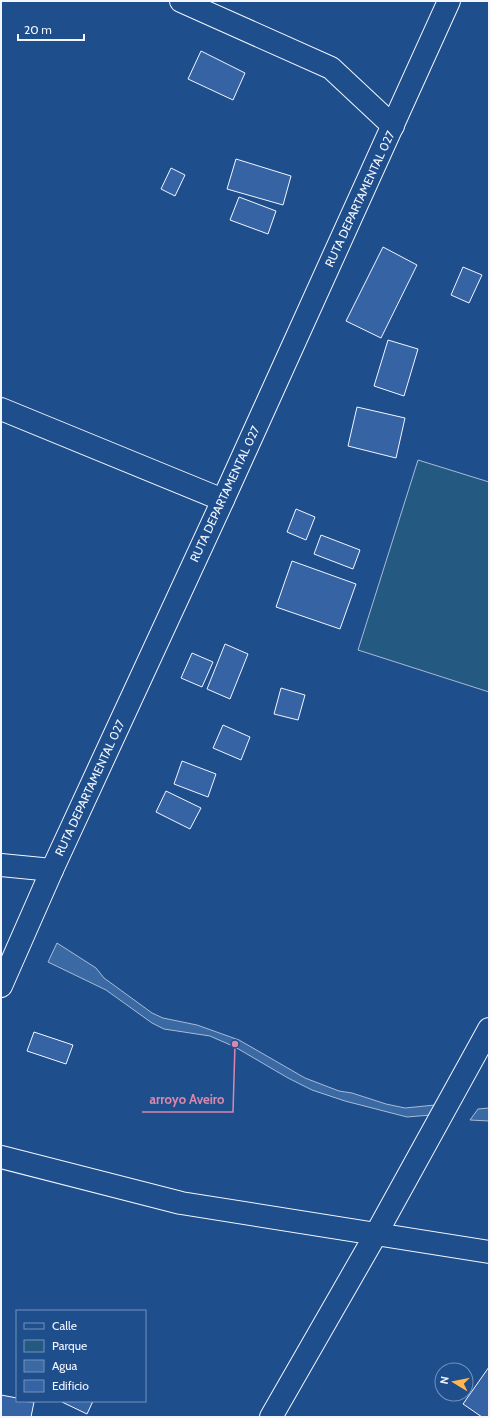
<svg xmlns="http://www.w3.org/2000/svg" width="490" height="1418" font-family="Cabin,sans-serif">
  <style>
    .green { fill: #245a82; stroke: #a8bbd7 }
    .water { fill: #3b69a3; stroke: #a8bbd7 }
    .building { fill: #3563a3; stroke: #f2f6ff }
    .lines { fill: none; stroke-linecap: round; stroke-linejoin: round }
    .minor-casing { stroke: #f2f6ff; stroke-width: 24 }
    .major-casing { stroke: #f2f6ff; stroke-width: 24 }
    .minor { stroke: #1f4e8c; stroke-width: 22 }
    .major { stroke: #1f4e8c; stroke-width: 22 }
    .labels { text-anchor: middle; stroke-width: 3; stroke-linejoin: round; paint-order: stroke }
    .street-label { font-size: 12px; fill: #f2f6ff; stroke: #1f4e8c }
    .leader { fill: none; stroke: #da87ad; stroke-width: 1.5 }
    .callout-dot { fill: #da87ad; stroke: #1f4e8c; stroke-width: 1.5 }
    .callout-label { font-size: 13px; text-anchor: middle; font-weight: bold; fill: #da87ad; stroke: #1f4e8c; stroke-width: 3; stroke-linejoin: round; paint-order: stroke }
  </style>
  <rect width="100%" height="100%" fill="#1f4e8c"/>
  <path class="green" d="M418,460L489,482V692L358,650Z"/>
  <path class="water" d="M57,943L96,968L104,978L152,1013L163,1018L197,1025L239,1040L305,1078L339,1091L352,1093L386,1104L405,1108L435,1105L431,1115L407,1117L345,1101L312,1090L288,1078L235,1047L210,1036L164,1029L152,1023L106,990L48,962Z
    M489,1108V1121L470,1120L478,1109Z"/>
  <path class="building" d="M201,51L245,73L233,100L188,79Z
    M236,159L291,176L283,205L227,189Z
    M171,168L185,175L175,196L161,189Z
    M239,197L276,211L268,234L230,220Z
    M383,247L417,265L381,338L346,321Z
    M463,267L482,275L469,303L451,295Z
    M388,340L418,349L404,396L374,386Z
    M357,407L405,418L396,458L348,446Z
    M296,509L315,517L306,540L287,532Z
    M321,535L360,550L353,569L314,554Z
    M292,561L356,584L340,629L276,607Z
    M225,644L248,654L230,699L207,689Z
    M192,653L213,662L202,687L181,678Z
    M281,688L305,695L298,720L274,714Z
    M223,725L250,737L241,760L213,748Z
    M182,761L216,774L208,797L174,784Z
    M166,791L201,808L190,829L156,812Z
    M34,1032L73,1045L66,1064L27,1051Z
    M489,1367V1417H482L463,1404Z
    M1,1395L17,1398V1401L34,1402L31,1417H1Z
    M63,1401H93L87,1414L62,1402Z"/>
  <g class="lines">
    <g class="minor-casing">
      <path id="minor" d="M181,1L331,68L393,126
        M1,409L223,500
        M1,865L52,870
        M1,1157L181,1203L489,1252
        M271,1417L376,1234L489,1029"/>
    </g>
    <g class="major-casing">
      <path id="major" d="M1,986L52,870L223,500L449,1"/>
    </g>
    <use href="#minor" class="minor"/>
    <use href="#major" class="major"/>
  </g>
  <g class="labels">
    <g class="street-label">
      <text transform="translate(360 199) rotate(-65)" y="4">RUTA DEPARTAMENTAL 027</text>
      <text transform="translate(225 494) rotate(-65)" y="4">RUTA DEPARTAMENTAL 027</text>
      <text transform="translate(90 788) rotate(-65)" y="4">RUTA DEPARTAMENTAL 027</text>
    </g>
  </g>
  <path class="leader" d="M235 1044L233 1112H142"/>
  <circle class="callout-dot" cx="235" cy="1044" r="4"/>
  <g class="callout-label">
    <text x="187" y="1104">arroyo Aveiro</text>
  </g>
  <rect width="490" height="1418" fill="none" stroke="#f2f6ff" stroke-width="4"/>
  <rect x="16" y="1310" width="130" height="92" fill="#1f4e8c" stroke="#7391ba"/>
  <rect x="24" y="1323" width="20" height="6" fill="#1f4e8c" stroke="#7391ba"/>
  <text x="52" y="1330" font-size="12" fill="#f2f6ff">Calle</text>
  <rect x="24" y="1340" width="20" height="12" fill="#245a82" stroke="#7391ba"/>
  <text x="52" y="1350" font-size="12" fill="#f2f6ff">Parque</text>
  <rect x="24" y="1360" width="20" height="12" fill="#3b69a3" stroke="#7391ba"/>
  <text x="52" y="1370" font-size="12" fill="#f2f6ff">Agua</text>
  <rect x="24" y="1380" width="20" height="12" fill="#3563a3" stroke="#7391ba"/>
  <text x="52" y="1390" font-size="12" fill="#f2f6ff">Edificio</text>
  <g transform="translate(454 1382) rotate(280)"><circle r="19" fill="#1f4e8c" stroke="#7391ba"/>
  <path d="M0-3L7 15L0 10L-7 15Z" fill="#ffb74d"/>
  <text y="-6" font-size="11" font-weight="bold" text-anchor="middle" fill="#f2f6ff">N</text>
  </g>
  <path d="M18 34v6h66v-6" fill="none" stroke="#f2f6ff" stroke-width="2"/>
  <text x="24" y="34" font-size="12" fill="#f2f6ff" stroke="#1f4e8c" stroke-width="3" paint-order="stroke">20 m</text>
</svg>
